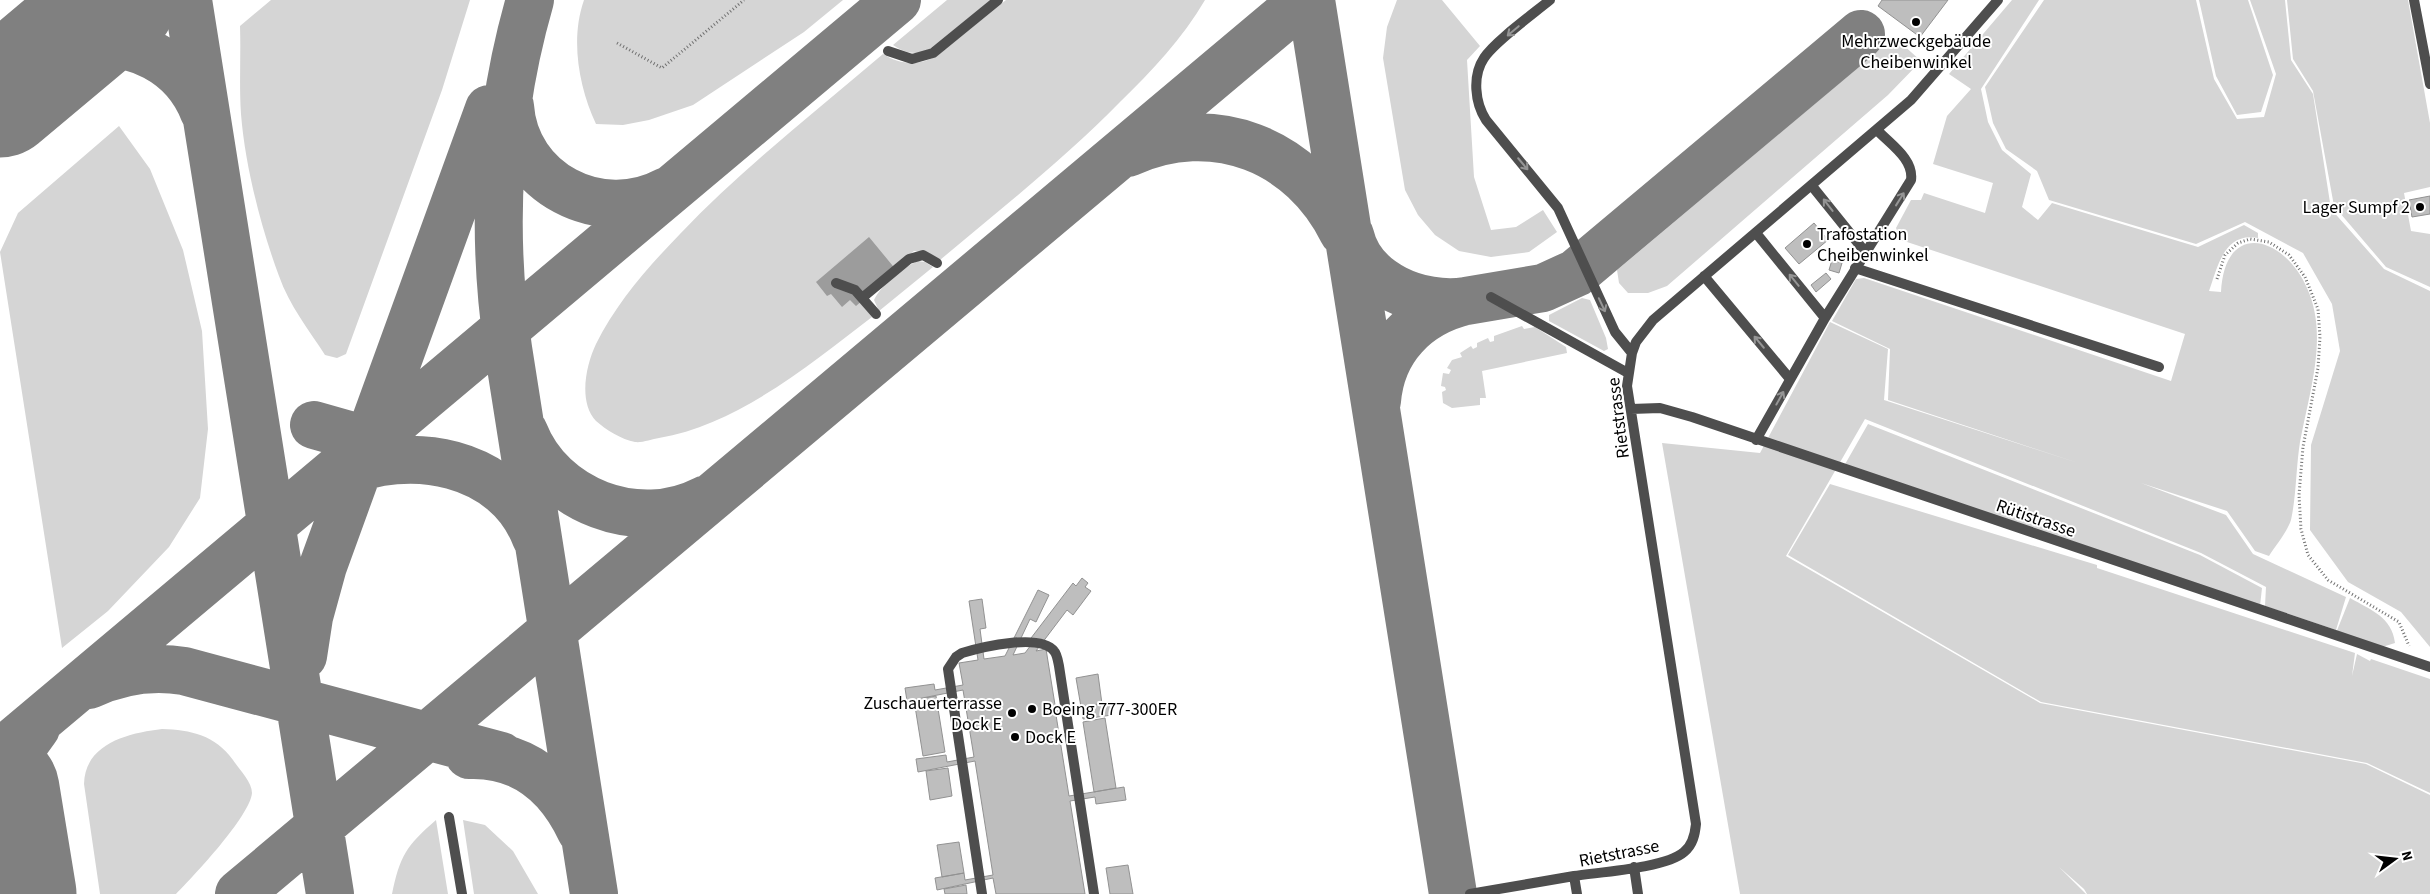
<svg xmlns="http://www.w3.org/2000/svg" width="2430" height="894" font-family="'Source Sans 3',sans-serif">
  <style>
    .green { fill: #d5d5d5 }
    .water { fill: #9c9c9c }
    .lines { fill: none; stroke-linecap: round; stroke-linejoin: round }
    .taxiway { stroke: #808080; stroke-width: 48 }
    .runway { stroke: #808080; stroke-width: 119 }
    .building { fill: #bebebe; stroke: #929292 }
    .path { stroke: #707070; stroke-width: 3; stroke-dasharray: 1 2.5; stroke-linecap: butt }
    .service { stroke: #4e4e4e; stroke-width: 10 }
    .oneway { stroke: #959595 }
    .poi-dot { fill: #000; stroke: #fff; stroke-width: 2 }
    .labels { text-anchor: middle; stroke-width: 4; stroke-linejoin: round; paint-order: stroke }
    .poi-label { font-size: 18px; fill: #000; stroke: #fff; text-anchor: start }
    .street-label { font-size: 18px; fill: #000; stroke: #fff }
  </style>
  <rect width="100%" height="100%" fill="#fff"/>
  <path class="green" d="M271,0H470L442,90L346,354L337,358L325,355C309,330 289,305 279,276C261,228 245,165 241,114C239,85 241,55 240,26Z
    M584,0H843L804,32L693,105L649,120L623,125L596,124C579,87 570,40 584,0Z
    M947,0H991L926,52C912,54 905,53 893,45Z
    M1006,0H1205C1183,38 1151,72 1120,102C1064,159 1001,209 940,260L927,252L914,251L856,298L872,317C811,364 737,425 659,438C652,439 642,443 635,442C622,440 605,429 596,421C578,402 586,365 596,344C617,302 648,267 680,234C742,169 814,113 883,54C901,65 918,66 937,56Z
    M1397,0H1442L1480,46L1467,60L1474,177L1491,230L1516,227L1543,210L1557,232L1529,252L1491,257L1459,251L1435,235L1418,215L1405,190L1383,58L1387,27Z
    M2012,0H2039L1981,89L1988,122L2002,150L2031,174L2022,207L2038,220L2052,203L2198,247L2244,225L2258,233V238C2224,232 2218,266 2209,291L2221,292C2225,219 2284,236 2307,288C2330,338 2307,398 2299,449C2296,472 2296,497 2291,520C2287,532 2276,545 2269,556L2255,551L2227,511L2141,483L2226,515L2253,554L2346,597L2336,630L2265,606L2266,587L2201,553L1865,419L1786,556L2040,703L2366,764L2430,795V894H2087L2084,889L2059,867L2086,894H1740L1662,443L1760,453L1830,322L1888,349L1884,400L2081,464L1888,400L1890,349L1832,321L1856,279L1864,278L2171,381L2185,334L1901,240L1896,228L1911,200H1921L1924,193L1985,213L1993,183L1933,164L1947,116L1971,89L1949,74Z
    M2044,0H2196L2214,79L2237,119L2264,117L2276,74L2250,0H2285L2291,60L2313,94L2331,209L2384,269L2430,291V647L2401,612L2348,582L2310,530L2311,445L2340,351L2332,304L2303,253L2245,222L2196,244L2049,200L2037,171L2006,149L1993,123L1985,87Z
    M2199,0H2248L2273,75L2261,112L2237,115L2216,76Z
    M2287,0H2408L2430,123V187L2404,193L2411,231L2430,234V287L2386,267L2334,206L2313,91L2293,59Z
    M1901,43L1921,61L1888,95L1667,286L1648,293H1628L1619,283L1617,270L1886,44Z
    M119,126L150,169L183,250L202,331L208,429L200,498L169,547L108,611L62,648L0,252L18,213Z
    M918,261L925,262L933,267L879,311L874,300C882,284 902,268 918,261Z
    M1582,298L1590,300L1606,338L1608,349L1604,351L1549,321V315Z
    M1522,326L1524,329L1535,327L1566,347L1567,353L1482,371L1486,398H1480V405L1452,408L1443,403L1442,392L1446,390L1445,387L1441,386L1443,373L1449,374L1451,370L1447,368L1452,360L1462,357L1460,353L1471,346L1473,349L1477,347V343L1488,338L1490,342L1494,341V336Z
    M1868,424L2200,555L2262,588L2260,606L1844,466Z
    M1830,484L2097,565V568L2355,653L2352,676L2357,654L2370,661L2371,659L2430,679V793L2367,763L2041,702L1788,555Z
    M2350,598C2371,610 2392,617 2395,643L2379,648L2336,633Z
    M162,729C191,730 215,735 233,760C239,769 252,782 252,793C250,816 194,876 176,894H100L84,784C85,743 129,733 162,729Z
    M436,820L448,894H392C400,856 406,846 436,820Z
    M463,820L485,825L513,851L538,894H474Z"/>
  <path class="water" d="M869,237L897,271L856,306L850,300L842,307L831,294L827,296L816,282Z"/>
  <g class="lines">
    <path class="taxiway" d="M188,0L330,894
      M530,0C497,114 491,231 508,348L594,894
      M1311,0L1453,894
      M36,68C51,60 65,51 82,47C133,35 185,63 204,112
      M0,105L37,67
      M510,106C515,183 600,227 667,191
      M1128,153C1213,114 1303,150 1343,232
      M1350,235C1361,284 1421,308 1466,301C1416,313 1381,349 1377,401
      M1466,301L1543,288L1576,273L1861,34
      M314,425L395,448
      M524,432C551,501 638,534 704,500
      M340,475C408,443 507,460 536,538
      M303,656L309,617L323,566L489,109
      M89,685C119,671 152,666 184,671L501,756
      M0,753L897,0
      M469,755C523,753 559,784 581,831
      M7,832C1,792 11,760 36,728
      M0,893L1,894
      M239,894L1304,0"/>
    <path class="runway" d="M0,98L117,0
      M0,790L17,894"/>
  </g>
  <path class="building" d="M1882,0H1948L1920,37L1878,6Z
    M2430,196V214L2412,217L2409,200Z
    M1814,223L1828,240L1799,264L1785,248Z
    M1832,260L1842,263L1839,273L1829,270Z
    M1826,273L1831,279L1816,292L1811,285Z
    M1082,578L1088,583L1085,587L1091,591L1073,615L1067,610L1036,651L1046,649L1056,711L1110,702L1112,715L1083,719L1082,711L1056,715L1069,796L1124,787L1126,800L1096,804L1095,797L1070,801L1085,894H996L993,878L937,890L935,878L964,873L965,880L993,875L975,761L918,772L916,759L946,755L947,762L974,757L963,690L907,701L905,688L934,684L935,690L963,685L959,663L978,660L969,601L982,599L986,628L980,629L984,659L1005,656L1038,590L1049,595L1036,622L1030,619L1013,655L1025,653L1031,645L1028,642L1073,583L1076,586Z
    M1098,674L1102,704L1081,707L1076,678Z
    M936,696L945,752L923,756L914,700Z
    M1105,718L1116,788L1094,792L1083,722Z
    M948,768L952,796L930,800L926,771Z
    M959,842L964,873L942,877L937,845Z
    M1128,865L1133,894H1110L1106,868Z
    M966,885L967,894H945L944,889Z"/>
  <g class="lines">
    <path class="path" d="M617,43L662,68L744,0
      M2217,279L2225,255L2238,243L2250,239L2269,242L2289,255L2305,277L2318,309L2320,337L2318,368L2303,447L2299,495L2301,529L2308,555L2328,580L2399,622L2409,646"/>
    <path class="service" d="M1550,0C1533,14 1494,42 1484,58C1472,76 1475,103 1486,120L1558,208L1615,332L1632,353
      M2414,0L2430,84
      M888,51L912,59L933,53L998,0
      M1812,186L1866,253
      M1756,233L1825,318
      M1855,268L2159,367
      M1704,276L1790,379
      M836,283L855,290L876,314
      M1491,297L1628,373
      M862,298L909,259L923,255L937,263
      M1631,409L1660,408L1692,417L2430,667
      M1756,440L1825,318L1911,180C1914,159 1890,144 1877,130
      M449,817L462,894
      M1634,867L1638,894
      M982,894L948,669L956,657L962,653C982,647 1040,633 1054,651C1057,654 1058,661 1059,666L1094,894
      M1470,894L1574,876
      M1577,894L1574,876C1600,872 1666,868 1684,852C1693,845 1695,834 1696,824L1627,386L1632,353L1636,342L1653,320L1911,100L1998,0"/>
  </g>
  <defs><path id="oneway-shaft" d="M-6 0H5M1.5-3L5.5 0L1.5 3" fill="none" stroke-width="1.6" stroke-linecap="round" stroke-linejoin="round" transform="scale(1.25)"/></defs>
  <g class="oneway">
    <use href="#oneway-shaft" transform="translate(1513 31) rotate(140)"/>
    <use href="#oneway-shaft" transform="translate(1523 164) rotate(50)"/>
    <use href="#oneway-shaft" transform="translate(1900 199) rotate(-58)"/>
    <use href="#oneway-shaft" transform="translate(1828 205) rotate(-128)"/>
    <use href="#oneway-shaft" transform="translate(1794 280) rotate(-129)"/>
    <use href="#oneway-shaft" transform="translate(1602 305) rotate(65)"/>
    <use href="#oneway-shaft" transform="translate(1759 342) rotate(-130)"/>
    <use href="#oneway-shaft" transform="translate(1780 398) rotate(-61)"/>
  </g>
  <g class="poi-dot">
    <circle cx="1916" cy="22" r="5"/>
    <circle cx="2420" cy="207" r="5"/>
    <circle cx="1807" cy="244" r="5"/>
    <circle cx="1032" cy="709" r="5"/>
    <circle cx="1012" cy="713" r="5"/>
    <circle cx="1015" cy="737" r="5"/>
  </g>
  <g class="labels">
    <g class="poi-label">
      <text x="1916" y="47" text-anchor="middle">Mehrzweckgebäude<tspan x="1916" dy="21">Cheibenwinkel</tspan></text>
      <text x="2410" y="213" text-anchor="end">Lager Sumpf 2</text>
      <text x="1817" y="240">Trafostation<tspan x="1817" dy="21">Cheibenwinkel</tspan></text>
      <text x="1002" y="709" text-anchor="end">Zuschauerterrasse<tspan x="1002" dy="21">Dock E</tspan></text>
      <text x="1042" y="715">Boeing 777-300ER</text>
      <text x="1025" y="743">Dock E</text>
    </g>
    <g class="street-label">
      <text transform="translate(1618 418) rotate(-97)" y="6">Rietstrasse</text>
      <text transform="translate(2036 518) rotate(19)" y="6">Rütistrasse</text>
      <text transform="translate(1619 853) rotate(-11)" y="6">Rietstrasse</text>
    </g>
  </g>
  <g transform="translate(2395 859) rotate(75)" stroke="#ffffff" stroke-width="4" paint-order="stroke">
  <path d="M0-4L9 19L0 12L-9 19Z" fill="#000000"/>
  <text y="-8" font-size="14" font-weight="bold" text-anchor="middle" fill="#000000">N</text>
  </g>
</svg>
